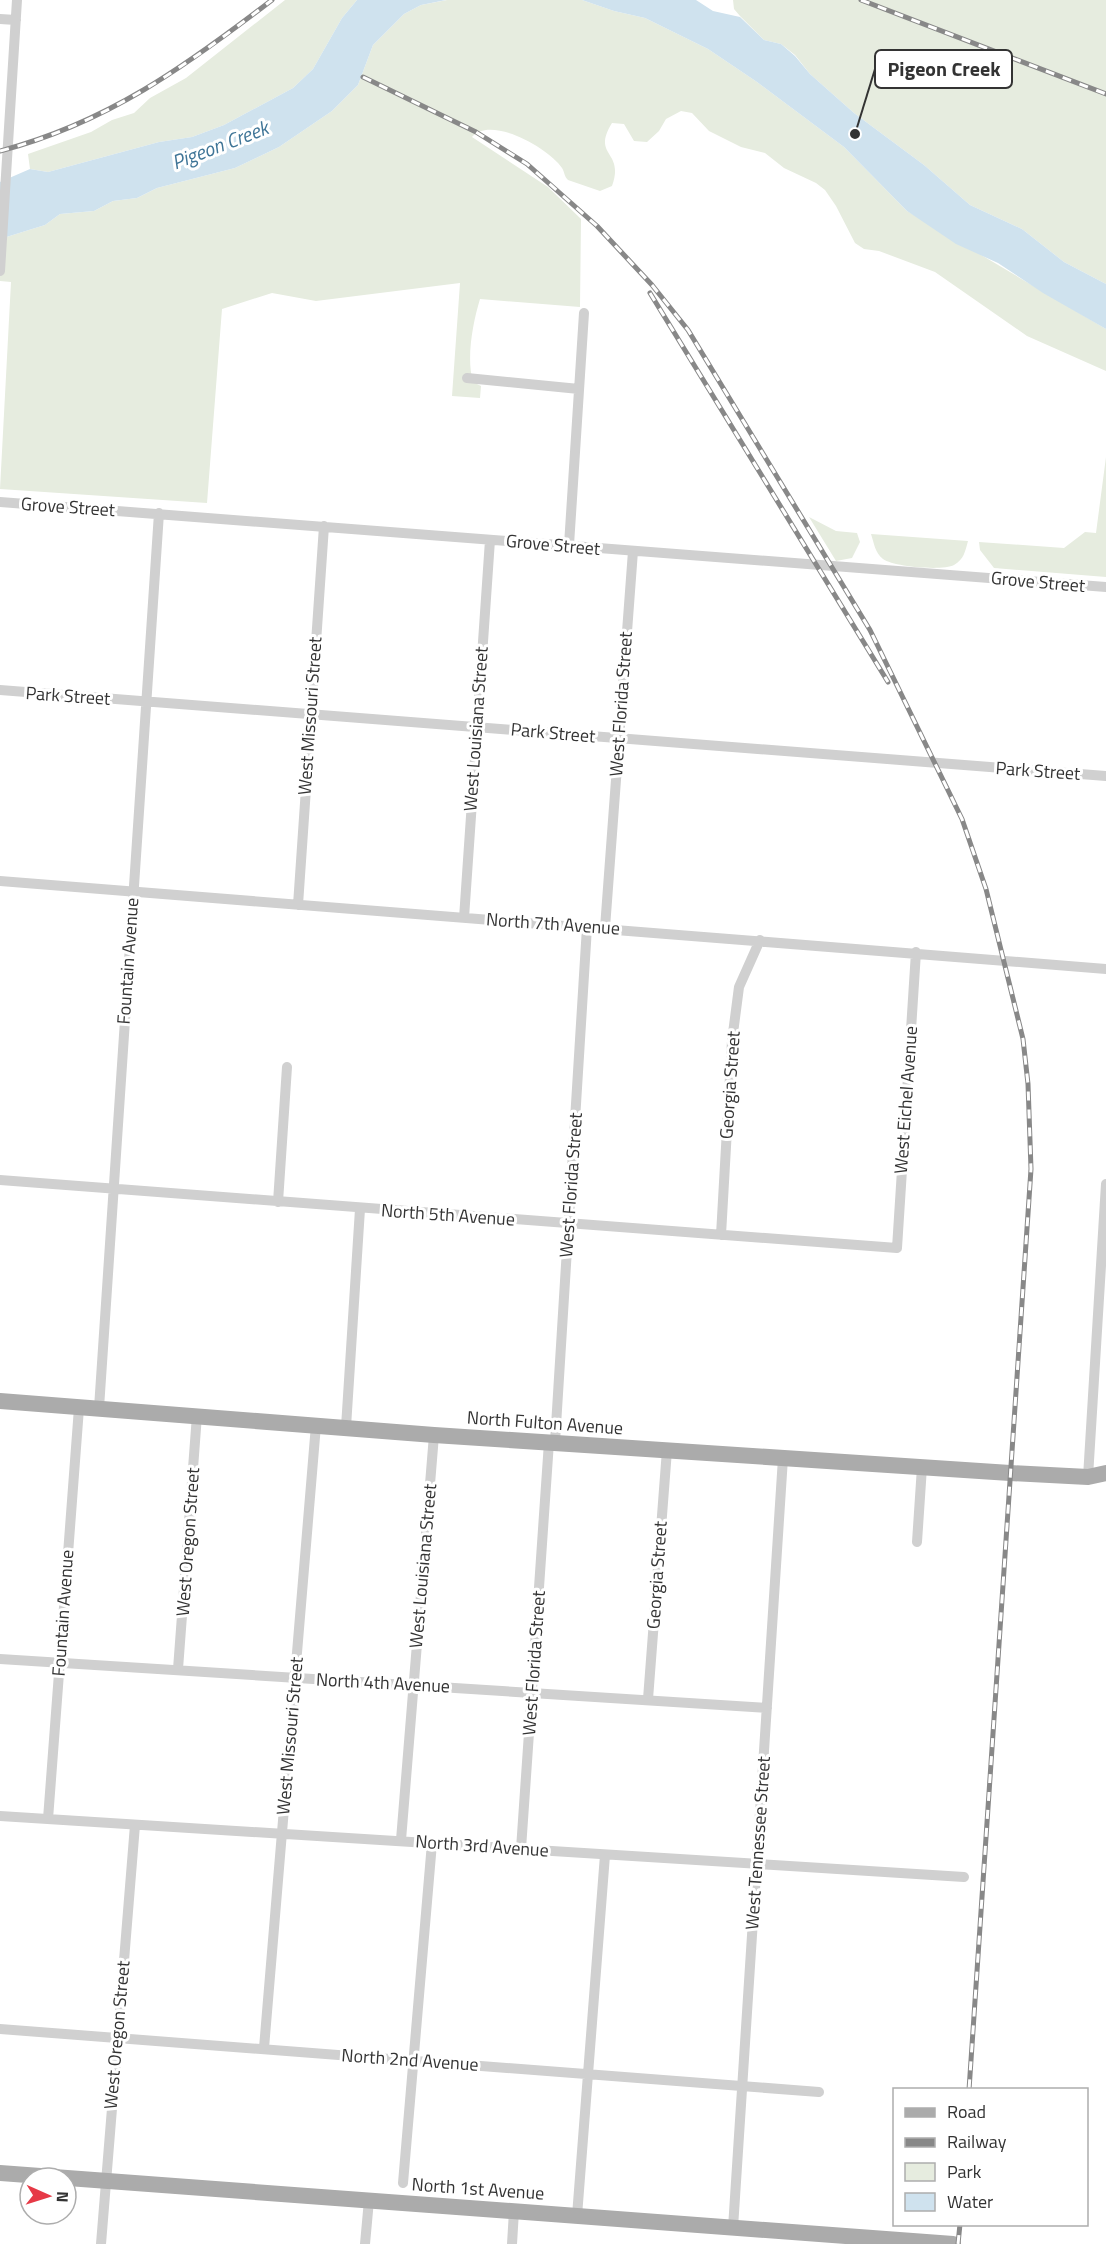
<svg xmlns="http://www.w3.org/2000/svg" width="1106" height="2244" font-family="'Titillium Web',sans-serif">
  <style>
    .green { fill: #e6ecdf }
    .water { fill: #cfe2ee }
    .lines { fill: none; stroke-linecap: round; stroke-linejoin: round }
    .street { stroke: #d0d0d0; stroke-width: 10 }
    .primary { stroke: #ababab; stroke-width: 16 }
    .rail-casing { stroke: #888; stroke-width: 5 }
    .rail { stroke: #fff; stroke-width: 3; stroke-dasharray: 9; stroke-linecap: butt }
    .labels { text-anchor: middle; stroke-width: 6; stroke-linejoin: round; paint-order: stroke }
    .street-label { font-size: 18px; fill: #333; stroke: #fff }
    .water-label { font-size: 20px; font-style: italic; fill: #3f7597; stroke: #fff }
    .leader { fill: none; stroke: #333; stroke-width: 2 }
    .callout-dot { fill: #333; stroke: #fff; stroke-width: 2 }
    .callout { fill: #fff; stroke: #333; stroke-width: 2 }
    .callout-label { font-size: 20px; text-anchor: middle; font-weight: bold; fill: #333 }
  </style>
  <rect width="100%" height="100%" fill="#fff"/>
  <path class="green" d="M285,0H357L342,18L313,69L293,88L224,125L192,137L159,142L48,172L30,169L28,154L91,132L112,120L134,113L150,98L186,78Z
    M447,0H582L614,11L645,18L708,49L757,82L844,147L907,211L1106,329V371L1027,336L935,272L879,251L864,249L855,243L836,206L825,190L816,183L784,168L765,153L741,147L709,131L692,113L681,111L666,119L659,131L647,142L634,141L624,124L612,123C591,157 625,150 612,186L600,191L568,180C564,176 565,173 562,168C549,148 490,115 472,137L548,187L581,219L580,307L480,299C473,322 466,358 473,382L481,386L480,398L452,396L460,283L316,301L272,293L222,309L207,503L0,489L11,282L0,281V239L45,225L60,214L94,211L113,201L137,198L157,188L235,168L279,147L332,111L358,85L373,45L404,14L421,5Z
    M733,0H1106V284L1064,262L1022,229L970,205L924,165L854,113L810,74L795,55L781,44L764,40L740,16L734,9Z
    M1106,457V577L994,568L980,550L979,542L1064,548L1085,532L1096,533Z
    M809,517L836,531L857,533L860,542L852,558L836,561Z
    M871,534L968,541C965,552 964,559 954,565C943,571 894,567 883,559C875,553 874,543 871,534Z"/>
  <path class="water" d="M357,0H446L421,5L404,14L373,45L358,85L332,111L279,147L235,168L157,188L137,198L113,201L94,211L60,214L45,225L0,239V182L30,169L48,172L159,142L192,137L224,125L293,88L313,69L342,18Z
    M582,0H696L713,11L740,17L764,40L781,44L795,56L810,74L854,113L924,165L970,205L1022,229L1064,262L1106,284V329L1043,293L998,263L956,244L907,211L844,147L757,82L708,49L645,18L614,11Z"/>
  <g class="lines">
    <path class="street" d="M0,19L16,20
      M0,271L17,0
      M467,378L579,389
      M0,502L1106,587
      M569,545L584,313
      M0,690L1106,776
      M0,881L1106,969
      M298,905L324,526
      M464,918L490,540
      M605,928L633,551
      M0,1180L897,1248L916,952
      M278,1202L287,1067
      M721,1235L732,1041L739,987L760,940
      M99,1408L159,513
      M346,1427L360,1209
      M555,1442L587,927
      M1088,1477L1106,1184
      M917,1542L922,1467
      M0,1659L767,1708
      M178,1669L197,1415
      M648,1699L667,1450
      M0,1816L964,1877
      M48,1819L79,1408
      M401,1840L434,1435
      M521,1849L549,1442
      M0,2029L819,2092
      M264,2048L316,1425
      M403,2183L432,1843
      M577,2216L605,1855
      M733,2228L783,1458
      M101,2244L135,1825
      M365,2244L369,2200
      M512,2244L514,2211"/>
    <path class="primary" d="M0,1401L434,1435L1010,1473L1088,1477L1106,1473
      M0,2173L953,2244"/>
    <g class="rail-casing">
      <path id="rail" d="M861,0L1106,94
        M363,77L476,132L527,164L597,226L652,285L688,330L870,630L962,819L986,889L1023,1039L1028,1084L1031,1169L969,2090
        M0,151C107,123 186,66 272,0
        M650,293L888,682
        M958,2244L960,2224"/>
    </g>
    <use href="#rail" class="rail"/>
  </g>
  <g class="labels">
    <g class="street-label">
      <text transform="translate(68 507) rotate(4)" y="6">Grove Street</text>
      <text transform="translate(553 545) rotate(5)" y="6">Grove Street</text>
      <text transform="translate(1038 582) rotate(5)" y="6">Grove Street</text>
      <text transform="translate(68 696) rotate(4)" y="6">Park Street</text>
      <text transform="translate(621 704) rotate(-86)" y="6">West Florida Street</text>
      <text transform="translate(310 716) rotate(-86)" y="6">West Missouri Street</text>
      <text transform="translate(476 729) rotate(-86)" y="6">West Louisiana Street</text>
      <text transform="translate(553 733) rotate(5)" y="6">Park Street</text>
      <text transform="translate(1038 771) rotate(4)" y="6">Park Street</text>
      <text transform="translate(553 924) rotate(4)" y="6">North 7th Avenue</text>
      <text transform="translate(128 961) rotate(-86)" y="6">Fountain Avenue</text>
      <text transform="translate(730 1085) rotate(-86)" y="6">Georgia Street</text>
      <text transform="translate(906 1100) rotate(-86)" y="6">West Eichel Avenue</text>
      <text transform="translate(571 1185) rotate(-86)" y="6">West Florida Street</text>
      <text transform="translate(448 1215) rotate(4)" y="6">North 5th Avenue</text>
      <text transform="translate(545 1423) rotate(4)" y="6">North Fulton Avenue</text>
      <text transform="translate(188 1542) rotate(-86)" y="6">West Oregon Street</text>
      <text transform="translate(423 1566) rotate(-85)" y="6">West Louisiana Street</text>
      <text transform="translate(657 1575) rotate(-86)" y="6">Georgia Street</text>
      <text transform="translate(63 1613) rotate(-86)" y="6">Fountain Avenue</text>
      <text transform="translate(534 1663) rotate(-86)" y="6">West Florida Street</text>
      <text transform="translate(383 1683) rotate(3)" y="6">North 4th Avenue</text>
      <text transform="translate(290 1736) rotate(-85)" y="6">West Missouri Street</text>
      <text transform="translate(758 1843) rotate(-86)" y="6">West Tennessee Street</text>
      <text transform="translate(482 1846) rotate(4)" y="6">North 3rd Avenue</text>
      <text transform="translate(117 2035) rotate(-85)" y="6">West Oregon Street</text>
      <text transform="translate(410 2060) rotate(4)" y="6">North 2nd Avenue</text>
      <text transform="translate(478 2189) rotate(4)" y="6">North 1st Avenue</text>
    </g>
    <g class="water-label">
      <text transform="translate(220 145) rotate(-21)" y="7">Pigeon Creek</text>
    </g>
  </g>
  <path class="leader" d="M855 134L875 69"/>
  <circle class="callout-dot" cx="855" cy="134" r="6"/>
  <rect class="callout" x="875" y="50" width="137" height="38" rx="6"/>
  <g class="callout-label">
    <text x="944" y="76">Pigeon Creek</text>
  </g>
  <rect x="893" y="2088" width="195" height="138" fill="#ffffff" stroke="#adadad" stroke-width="1.5"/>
  <rect x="905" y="2108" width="30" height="9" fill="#ababab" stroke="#adadad" stroke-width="1.5"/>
  <text x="947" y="2118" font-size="18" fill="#333333">Road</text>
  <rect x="905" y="2138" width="30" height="9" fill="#888888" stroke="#adadad" stroke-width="1.5"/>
  <text x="947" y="2148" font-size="18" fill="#333333">Railway</text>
  <rect x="905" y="2163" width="30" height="18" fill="#e6ecdf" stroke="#adadad" stroke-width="1.5"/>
  <text x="947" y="2178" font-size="18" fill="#333333">Park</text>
  <rect x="905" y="2193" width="30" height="18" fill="#cfe2ee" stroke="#adadad" stroke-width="1.5"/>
  <text x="947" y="2208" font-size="18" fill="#333333">Water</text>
  <g transform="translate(48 2196) rotate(93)"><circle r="28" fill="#ffffff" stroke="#adadad" stroke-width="1.5"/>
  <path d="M0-4.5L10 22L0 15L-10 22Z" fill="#e63946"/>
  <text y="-9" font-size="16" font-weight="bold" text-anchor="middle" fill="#333333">N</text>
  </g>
</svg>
